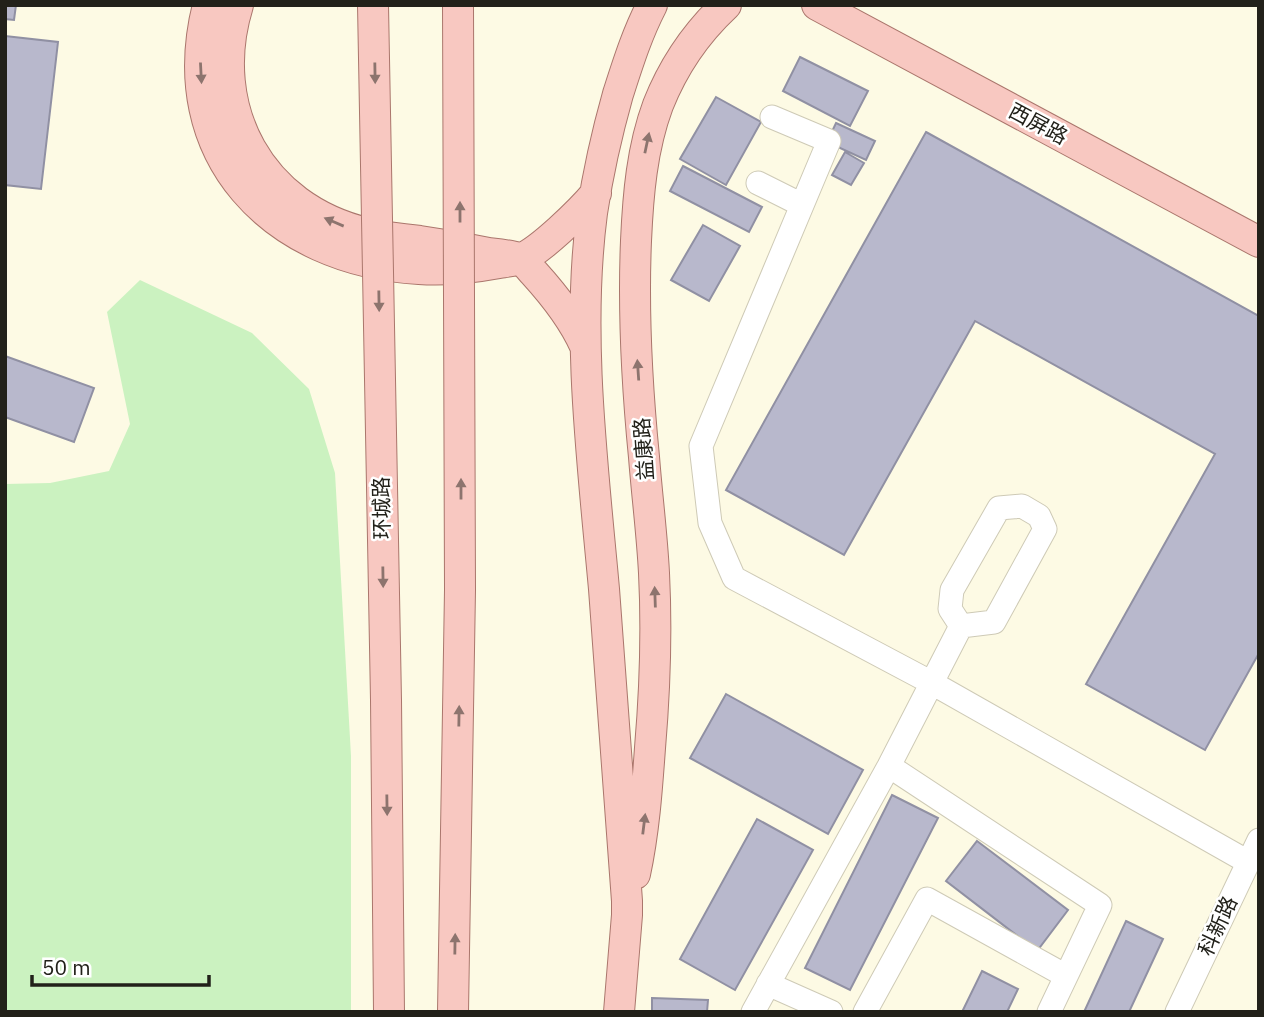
<svg xmlns="http://www.w3.org/2000/svg" width="1264" height="1017" font-family="'IBM Plex Sans','Noto Sans SC',sans-serif">
  <style>
    .green { fill: #cbf2c0 }
    .building { fill: #b8b8cc; stroke: #9090a3; stroke-width: 2 }
    .lines { fill: none; stroke-linecap: round; stroke-linejoin: round }
    .minor-casing { stroke: #cecab6; stroke-width: 25 }
    .major-casing { stroke: #aa766c; stroke-width: 32 }
    .minor { stroke: #fff; stroke-width: 23 }
    .major { stroke: #f8c8c1; stroke-width: 30 }
    .major-bridge-casing { stroke: #aa766c; stroke-width: 32; stroke-linecap: butt }
    .major-bridge { stroke: #f8c8c1; stroke-width: 30 }
    .oneway { fill: #8d746e }
    .labels { text-anchor: middle; stroke-width: 5; stroke-linejoin: round; paint-order: stroke }
    .street-label { font-size: 21px; fill: #22211a; stroke: #fff }
  </style>
  <rect width="100%" height="100%" fill="#fdfae4"/>
  <path class="green" d="M140,280L252,333L309,389L335,473L351,756V1012H5V484L50,483L109,471L130,424L107,312Z"/>
  <path class="building" d="M5,5H16L14,20L5,19Z
    M5,36L58,42L41,189L5,185Z
    M800,57L868,91L850,126L783,91Z
    M716,97L761,122L726,185L680,159Z
    M836,123L875,141L866,160L827,142Z
    M926,132L1259,316V653L1205,750L1086,684L1215,454L975,321L844,555L726,490Z
    M845,152L864,163L851,185L832,175Z
    M683,166L762,207L749,232L670,191Z
    M703,225L740,246L709,301L671,280Z
    M5,356L94,388L74,442L5,417Z
    M726,694L863,770L828,834L690,758Z
    M892,795L938,818L850,990L805,968Z
    M757,819L813,850L735,990L680,959Z
    M977,841L1068,910L1037,951L946,881Z
    M1126,921L1163,939L1129,1012H1084Z
    M982,971L1018,989L1007,1012H962Z
    M652,998L708,1000L707,1012H652Z"/>
  <g class="lines">
    <g class="minor-casing">
      <path id="minor" d="M772,117L829,141L701,446L710,523L734,578L932,683L1248,862
        M758,183L802,205
        M1022,506L1039,516L1045,529L994,622L961,626L950,609L952,590L999,508Z
        M889,766L1100,905L1049,1012
        M768,984L831,1012
        M753,1012L889,766L961,626
        M865,1012L927,899L1066,976
        M1177,1012L1259,840"/>
    </g>
    <g class="major-casing">
      <path id="major" d="M208,5C170,155 273,261 419,269C446,271 472,268 499,263C505,262 513,261 520,259C540,251 581,211 596,193
        M238,5C206,109 261,208 367,233C385,237 402,239 420,241C442,244 465,248 488,253C497,254 510,255 519,258C525,261 529,268 534,273C554,295 573,319 585,346
        M817,5L1259,242
        M635,874C644,832 647,790 650,748C655,689 657,632 654,573C652,534 647,496 644,457C637,386 633,312 636,241C638,195 642,148 658,105C673,67 696,33 726,5
        M619,1012L627,915V901C619,797 612,693 604,589C593,467 576,335 592,213C598,173 607,133 618,94C628,63 637,34 652,5"/>
    </g>
    <use href="#minor" class="minor"/>
    <use href="#major" class="major"/>
    <g class="major-bridge-casing">
      <path id="major-bridge" d="M373,5L386,700L389,1012
        M453,1012L460,590L458,5"/>
    </g>
    <use href="#major-bridge" class="major-bridge"/>
  </g>
  <defs><path id="oneway-solid" d="M-6-.8H1V-3.2L6.5 0L1 3.2V.8H-6Z" transform="scale(1.75)"/></defs>
  <g class="oneway">
    <use href="#oneway-solid" transform="translate(201 73) rotate(87)"/>
    <use href="#oneway-solid" transform="translate(375 73) rotate(89)"/>
    <use href="#oneway-solid" transform="translate(647 143) rotate(-78)"/>
    <use href="#oneway-solid" transform="translate(460 212) rotate(-90)"/>
    <use href="#oneway-solid" transform="translate(334 222) rotate(-157)"/>
    <use href="#oneway-solid" transform="translate(379 301) rotate(89)"/>
    <use href="#oneway-solid" transform="translate(638 370) rotate(-94)"/>
    <use href="#oneway-solid" transform="translate(461 489) rotate(-90)"/>
    <use href="#oneway-solid" transform="translate(383 577) rotate(89)"/>
    <use href="#oneway-solid" transform="translate(655 597) rotate(-92)"/>
    <use href="#oneway-solid" transform="translate(459 716) rotate(-89)"/>
    <use href="#oneway-solid" transform="translate(387 805) rotate(89)"/>
    <use href="#oneway-solid" transform="translate(644 824) rotate(-83)"/>
    <use href="#oneway-solid" transform="translate(455 944) rotate(-89)"/>
  </g>
  <g class="labels">
    <g class="street-label">
      <text transform="translate(1038 124) rotate(28)" y="7">西屏路</text>
      <text transform="translate(644 449) rotate(-94)" y="7">益康路</text>
      <text transform="translate(382 508) rotate(-91)" y="7">环城路</text>
      <text transform="translate(1218 926) rotate(-65)" y="7">科新路</text>
    </g>
  </g>
  <rect width="1264" height="1017" fill="none" stroke="#22211a" stroke-width="14"/>
  <path d="M32 975v10h177v-10" fill="none" stroke="#22211a" stroke-width="3.5"/>
  <text x="42" y="975" font-size="21" fill="#22211a" stroke="#ffffff" stroke-width="5" paint-order="stroke">50 m</text>
</svg>
